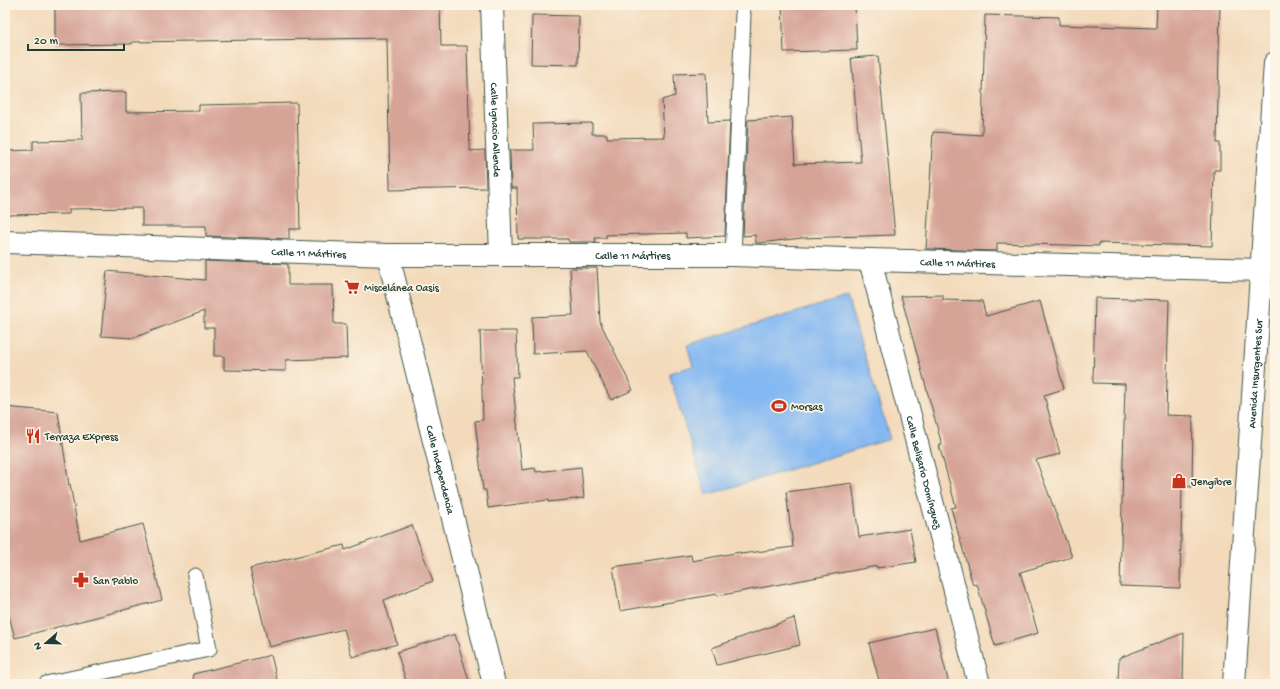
<svg xmlns="http://www.w3.org/2000/svg" width="1280" height="689" font-family="'Gochi Hand',sans-serif">
  <style>
    .water { fill: #84b8f2; stroke: #527a93 }
    .building { fill: #d6a397 }
    .lines { fill: none; stroke-linecap: round; stroke-linejoin: round }
    .lane-casing { stroke: #3f5548; stroke-width: 17 }
    .street-casing { stroke: #3f5548; stroke-width: 24 }
    .secondary-casing { stroke: #3f5548; stroke-width: 24 }
    .lane { stroke: #fff; stroke-width: 15 }
    .street { stroke: #fff; stroke-width: 22 }
    .secondary { stroke: #fff; stroke-width: 22 }
    .labels { text-anchor: middle; stroke-width: 3.5; stroke-linejoin: round; paint-order: stroke }
    .street-label { font-size: 11px; fill: #1f3d34; stroke: #fcf5e5 }
    .poi-label { font-size: 11px; fill: #1f3d34; stroke: #fcf5e5; text-anchor: start }
  </style>
  <rect width="100%" height="100%" fill="#fcf5e5"/>
  <filter id="ink" filterUnits="userSpaceOnUse"><feTurbulence type="fractalNoise" baseFrequency=".025" numOctaves="2"/><feDisplacementMap in="SourceGraphic" scale="8" xChannelSelector="R" yChannelSelector="G"/><feConvolveMatrix kernelMatrix="1 2 1 2 8 2 1 2 1" color-interpolation-filters="sRGB"/></filter>
  <filter id="wash" filterUnits="userSpaceOnUse"><feTurbulence type="fractalNoise" baseFrequency=".012" numOctaves="4" result="noise"/><feDisplacementMap in="SourceGraphic" scale="16" xChannelSelector="R" yChannelSelector="G"/><feGaussianBlur stdDeviation="0.9" result="paint"/><feColorMatrix in="noise" values="0 0 0 0 0 0 0 0 0 0 0 0 0 0 0 0 0 1.4 0 .05"/><feComposite in="paint" operator="in"/></filter>
  <g filter="url(#wash)">
    <rect width="100%" height="100%" fill="#f3dabb"/>
    <path class="water" d="M847,297L890,439L706,495L669,373L693,366L687,345Z"/>
    <g id="blocks">
      <path class="building" d="M55,5H440L441,46H467L470,151L485,150L486,188L390,190L387,38L132,42V44L55,45Z
        M782,5H855L857,50L784,52Z
        M1157,5H1220L1217,143H1220V170H1214L1212,246L1099,243V246L997,243V251L926,249L933,132L982,135L985,15L1059,17V25L1156,28Z
        M532,15L579,16L578,65L531,64Z
        M878,56L895,235L802,238L759,243H756L755,235L743,236L748,120L792,117L795,164L861,162L851,58Z
        M706,73L708,122L730,121L725,236L686,238V233L606,235V238H595L596,242H569L568,239H518L517,188H511L510,150H534L533,124L592,123V134H607V138L664,137L662,100L675,96L674,74Z
        M126,92V112L199,111V105L297,103L300,229H289V239L206,236V226H142V208L69,209V214L5,215V151L33,150V141L82,140L81,93Z
        M205,261L288,264V285H333L334,324H346L347,358L286,360V371L224,370V356H214V328H204V311L133,338L101,336L107,271L205,280Z
        M570,268H597L600,322L633,390L611,400L587,351L533,354L532,317L573,315Z
        M943,295V300L982,301L986,316L1040,301L1064,389L1044,395L1060,454L1036,460L1072,557L1020,572L1038,633L995,646L977,584L973,585L951,508L956,507L939,445H942L901,296Z
        M1095,298L1169,300L1166,415L1193,416L1192,487L1182,486L1180,588L1120,586L1125,384L1093,383Z
        M480,331H516L518,377H512L522,470L535,468L536,472L581,467L584,498L548,502V500L488,508L486,490H483L475,421L483,420Z
        M5,407L58,412L69,485L70,484L80,540L143,524L162,600L15,638L5,601Z
        M852,483L859,537L910,529L916,562L877,568V566L717,596V594L620,611L613,567L691,555L692,561L740,552L741,554L793,547L786,492Z
        M412,525L433,581L384,600L397,644L352,657L344,629L269,647L250,568L344,545L345,550Z
        M794,618L800,645L717,665L712,648Z
        M935,628L949,684H880L869,643Z
        M1184,633L1183,684H1118L1119,658Z
        M455,634L470,684H407L397,652Z
        M271,655L278,684H194L193,674Z"/>
    </g>
  </g>
  <g filter="url(#ink)">
    <use href="#blocks" fill-opacity="0" stroke="#3f5548" stroke-width="1"/>
    <g class="lines">
      <g class="lane-casing">
        <path id="lane" d="M733,255L743,14
          M46,684L209,649L195,576"/>
      </g>
      <g class="street-casing">
        <g id="street">
          <path id="s1" d="M492,5L501,255"/>
          <path id="s2" d="M5,242L388,255H733L870,260L1262,270"/>
          <path id="s3" d="M388,255L494,684"/>
          <path id="s4" d="M870,260L979,684"/>
        </g>
      </g>
      <g class="secondary-casing">
        <g id="secondary">
          <path id="s5" d="M1234,684L1275,63"/>
        </g>
      </g>
      <use href="#lane" class="lane"/>
      <use href="#street" class="street"/>
      <use href="#secondary" class="secondary"/>
    </g>
  </g>
  <defs>
    <g id="supermarket-bare" transform="scale(1.2)"><path d="M-6-5.5h2.5l.6 2H6L4.5 2H-2.5L-4.4-4H-6ZM-1.5 3.2a1.3 1.3 0 1 0 .1 0ZM3 3.2a1.3 1.3 0 1 0 .1 0Z" fill="#c8321e" stroke="#fcf5e5" stroke-width="2.5" paint-order="stroke"/></g>
    <g id="stadium-bare" transform="scale(1.2)"><path d="M0-5a6.5 5 0 1 0 0 10a6.5 5 0 1 0 0-10ZM-3.5-1.8h7v3.6h-7Z" fill="#c8321e" stroke="#fcf5e5" stroke-width="2.5" paint-order="stroke"/></g>
    <g id="restaurant-bare" transform="scale(1.2)"><path d="M-5-6h1v4h1v-4h1v4h1v-4h1v5L-1.5 .5V6h-2V.5L-5-1ZM5-6V6H3V1.5H1.5Q1.5-4 5-6Z" fill="#c8321e" stroke="#fcf5e5" stroke-width="2.5" paint-order="stroke"/></g>
    <g id="shop-bare" transform="scale(1.2)"><path d="M-5-2.5h2.3a2.7 3.5 0 0 1 5.4 0H5L5.5 6h-11ZM-1.5-2.5h3a1.5 2.3 0 0 0-3 0Z" fill="#c8321e" stroke="#fcf5e5" stroke-width="2.5" paint-order="stroke"/></g>
    <g id="pharmacy-bare" transform="scale(1.2)"><path d="M-2-6h4v4h4v4h-4v4h-4v-4h-4v-4h4Z" fill="#c8321e" stroke="#fcf5e5" stroke-width="2.5" paint-order="stroke"/></g>
  </defs>
  <g fill-rule="evenodd">
    <use href="#supermarket-bare" x="352" y="287"/>
    <use href="#stadium-bare" x="779" y="406"/>
    <use href="#restaurant-bare" x="33" y="436"/>
    <use href="#shop-bare" x="1179" y="481"/>
    <use href="#pharmacy-bare" x="81" y="580"/>
  </g>
  <g class="labels">
    <g class="street-label">
      <text dy="4" stroke="none"><textPath href="#s1" startOffset="125">Calle Ignacio Allende</textPath></text>
      <text dy="4" stroke="none"><textPath href="#s2" startOffset="304">Calle 11 Mártires</textPath></text>
      <text dy="4" stroke="none"><textPath href="#s2" startOffset="628">Calle 11 Mártires</textPath></text>
      <text dy="4" stroke="none"><textPath href="#s2" startOffset="953">Calle 11 Mártires</textPath></text>
      <text dy="4" stroke="none"><textPath href="#s5" startOffset="311">Avenida Insurgentes Sur</textPath></text>
      <text dy="4" stroke="none"><textPath href="#s3" startOffset="221">Calle Independencia</textPath></text>
      <text dy="4" stroke="none"><textPath href="#s4" startOffset="219">Calle Belisario Domínguez</textPath></text>
    </g>
    <g class="poi-label">
      <text x="364" y="291">Miscelánea Oasis</text>
      <text x="791" y="410">Morsas</text>
      <text x="45" y="440">Terraza Express</text>
      <text x="1191" y="485">Jengibre</text>
      <text x="93" y="584">San Pablo</text>
    </g>
  </g>
  <rect width="1280" height="689" fill="none" stroke="#fcf5e5" stroke-width="20"/>
  <g transform="translate(46 643) rotate(250)" stroke="#fcf5e5" stroke-width="3" paint-order="stroke">
  <path d="M0-3L7 15L0 10L-7 15Z" fill="#1f3d34"/>
  <text y="-6" font-size="11" font-weight="bold" text-anchor="middle" fill="#1f3d34">N</text>
  </g>
  <path d="M28 44v6h96v-6" fill="none" stroke="#1f3d34" stroke-width="2"/>
  <text x="34" y="44" font-size="12" fill="#1f3d34" stroke="#fcf5e5" stroke-width="3" paint-order="stroke">20 m</text>
</svg>
